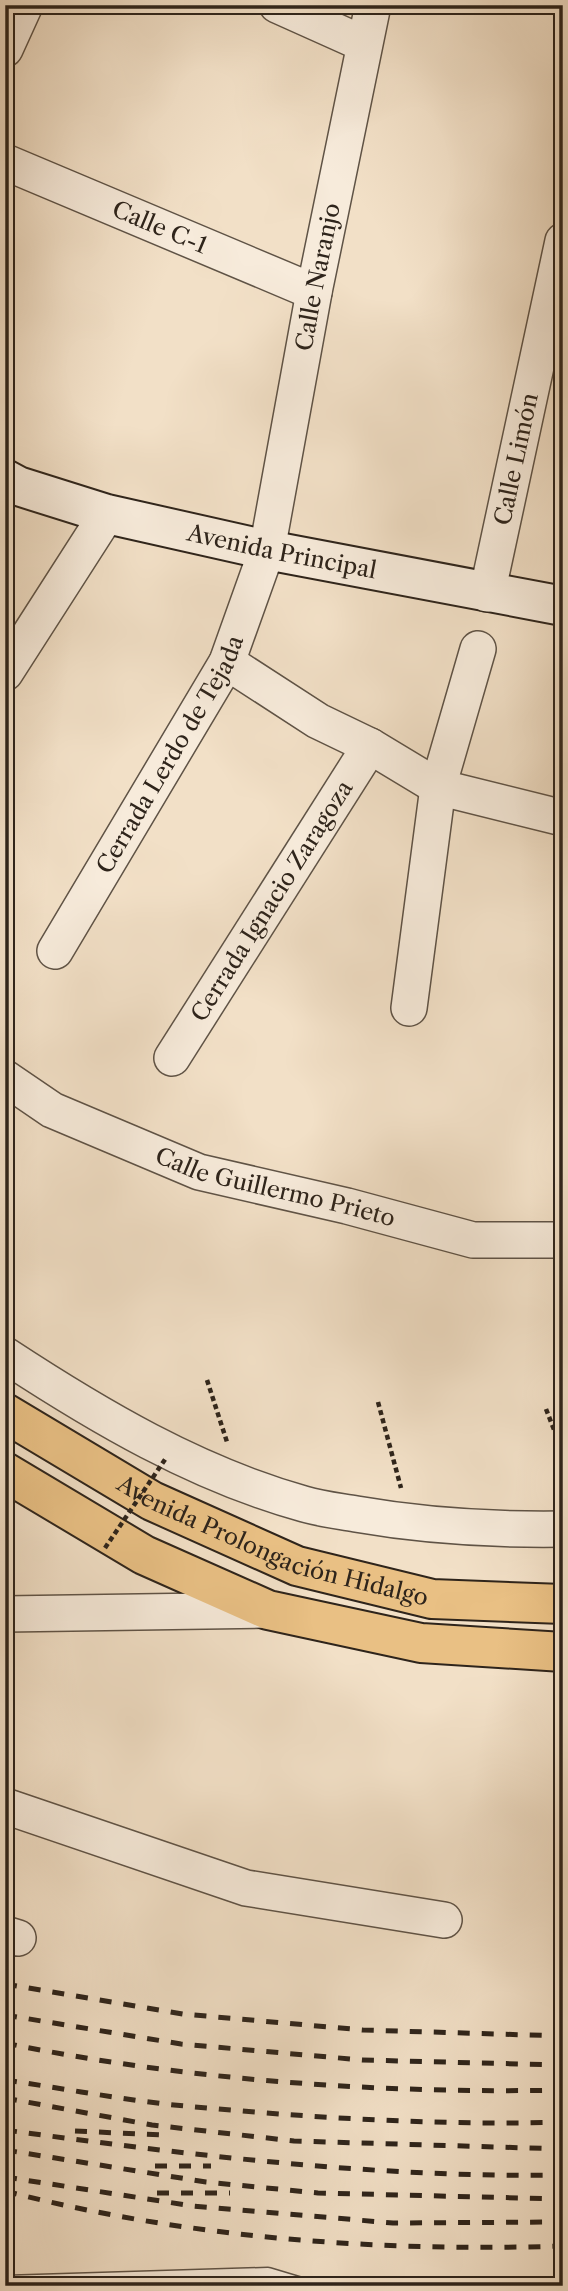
<svg xmlns="http://www.w3.org/2000/svg" width="568" height="2291" font-family="'Libre Caslon Text',serif">
  <style>
    .lines { fill: none; stroke-linecap: round; stroke-linejoin: round }
    .lane-casing { stroke: #5f5346; stroke-width: 21 }
    .street-casing { stroke: #5f5346; stroke-width: 38 }
    .secondary-casing { stroke: #2e241b; stroke-width: 42 }
    .highway-casing { stroke: #2e241b; stroke-width: 42 }
    .path { stroke: #2e241b; stroke-width: 4.5; stroke-dasharray: 5 3.5; stroke-linecap: butt }
    .lane { stroke: #f7ebdb; stroke-width: 18 }
    .street { stroke: #f7ebdb; stroke-width: 35 }
    .secondary { stroke: #f7ebdb; stroke-width: 38 }
    .highway { stroke: #e9c084; stroke-width: 38 }
    .rail { stroke: #2e241b; stroke-width: 5; stroke-dasharray: 12 12; stroke-linecap: butt }
    .path-bridge { stroke: #2e241b; stroke-width: 4.5; stroke-dasharray: 5 3.5; stroke-linecap: butt }
    .labels { text-anchor: middle; stroke-width: 7; stroke-linejoin: round; paint-order: stroke }
    .street-label { font-size: 23px; fill: #2e241b; stroke: #f7ebdb }
  </style>
  <rect width="100%" height="100%" fill="#f2e0c7"/>
  <filter id="stains"><feTurbulence type="fractalNoise" baseFrequency=".00286" numOctaves="4"/><feColorMatrix values="0 0 0 0 .2 0 0 0 0 .09 0 0 0 0 .02 0 0 0 .5 -.17"/></filter>
  <radialGradient id="worn" r=".72"><stop offset=".6" stop-color="#630" stop-opacity="0"/><stop offset="1" stop-color="#630" stop-opacity=".3"/></radialGradient>
  <g class="lines">
    <g class="lane-casing">
      <path id="lane" d="M5,2285L268,2277L298,2286"/>
    </g>
    <g class="street-casing">
      <g id="street">
        <path d="M277,5L364,44"/>
        <path d="M5,49L25,5"/>
        <path id="s1" d="M5,162L314,292"/>
        <path id="s2" d="M487,594L563,241"/>
        <path d="M227,662L318,721L370,746L438,787L563,818"/>
        <path d="M5,673L107,514"/>
        <path id="s3" d="M55,951L227,662L267,550L314,292L373,5"/>
        <path d="M409,1008L438,787L478,649"/>
        <path id="s4" d="M172,1058L370,746"/>
        <path id="s5" d="M5,1078L52,1110L199,1172L347,1206L473,1240H563"/>
        <path d="M5,1355C98,1416 196,1474 304,1504C321,1509 339,1511 356,1514C425,1526 493,1530 563,1529"/>
        <path d="M5,1614L268,1610"/>
        <path d="M5,1806L246,1888L444,1920"/>
        <path d="M5,1934L18,1938"/>
      </g>
    </g>
    <g class="secondary-casing">
      <g id="secondary">
        <path id="s6" d="M5,479L18,486L107,514L267,550L563,606"/>
      </g>
    </g>
    <g class="highway-casing">
      <g id="highway">
        <path id="s7" d="M5,1413L152,1501L297,1566L432,1599L563,1604"/>
        <path d="M5,1472L144,1555L268,1610L421,1643L563,1652"/>
      </g>
    </g>
    <path class="path" d="M207,1380L227,1442
      M378,1402L401,1488
      M546,1409L563,1453"/>
    <use href="#lane" class="lane"/>
    <use href="#street" class="street"/>
    <use href="#secondary" class="secondary"/>
    <use href="#highway" class="highway"/>
    <path class="rail" d="M5,1984L183,2014L363,2030L563,2036
      M5,2015L181,2044L362,2060L563,2065
      M5,2043C183,2080 382,2094 563,2090
      M5,2080C61,2088 118,2099 174,2105C302,2117 434,2126 563,2122
      M5,2098L152,2125L294,2141L563,2149
      M5,2130C190,2155 376,2178 563,2175
      M75,2131L163,2135
      M5,2150L206,2182L318,2193L563,2199
      M155,2166H211
      M5,2177L193,2206L393,2223L563,2222
      M5,2191C186,2238 376,2252 563,2246
      M157,2193H230"/>
    <path class="path-bridge" d="M105,1548L166,1458"/>
  </g>
  <g class="labels">
    <g class="street-label">
      <text dy="8" stroke="none"><textPath href="#s1" startOffset="168">Calle C-1</textPath></text>
      <text dy="8" stroke="none"><textPath href="#s3" startOffset="733">Calle Naranjo</textPath></text>
      <text dy="8" stroke="none"><textPath href="#s2" startOffset="138">Calle Limón</textPath></text>
      <text dy="8" stroke="none"><textPath href="#s6" startOffset="287">Avenida Principal</textPath></text>
      <text dy="8" stroke="none"><textPath href="#s3" startOffset="228">Cerrada Lerdo de Tejada</textPath></text>
      <text dy="8" stroke="none"><textPath href="#s4" startOffset="186">Cerrada Ignacio Zaragoza</textPath></text>
      <text dy="8" stroke="none"><textPath href="#s5" startOffset="294">Calle Guillermo Prieto</textPath></text>
      <text dy="8" stroke="none"><textPath href="#s7" startOffset="299">Avenida Prolongación Hidalgo</textPath></text>
    </g>
  </g>
  <rect width="568" height="2291" fill="none" stroke="#f2e0c7" stroke-width="28"/>
  <rect x="7" y="7" width="554" height="2277" fill="none" stroke="#2e241b" stroke-width="3.5"/>
  <rect x="14" y="14" width="540" height="2263" fill="none" stroke="#2e241b" stroke-width="2"/>
  <rect width="100%" height="100%" filter="url(#stains)"/>
  <rect width="100%" height="100%" fill="url(#worn)"/>
</svg>
